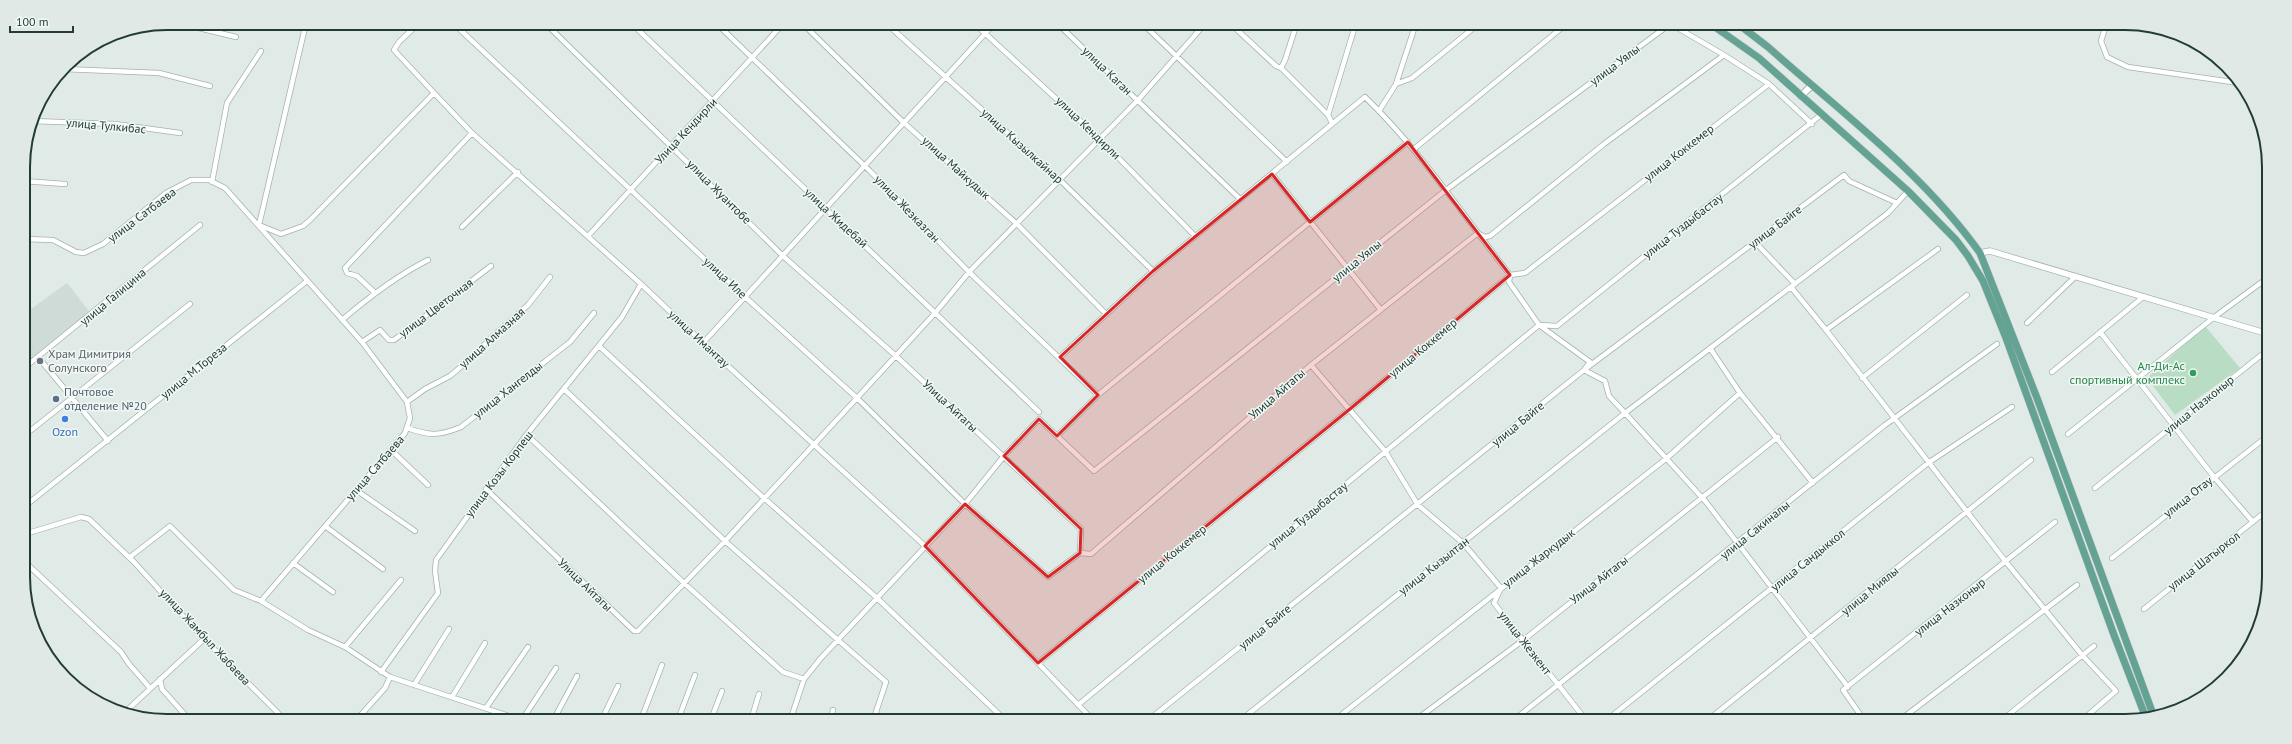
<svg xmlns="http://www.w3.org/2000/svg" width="2292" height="744" font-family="'PT Sans',sans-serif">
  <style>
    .built { fill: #cedbd6 }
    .grass { fill: #b8ddc4 }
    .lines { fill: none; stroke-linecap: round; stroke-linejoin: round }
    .minor-casing { stroke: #a3b3ae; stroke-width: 6 }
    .tertiary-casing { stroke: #a3b3ae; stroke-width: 7 }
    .secondary-casing { stroke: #9fb7af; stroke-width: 8 }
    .primary-casing { stroke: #c1c8c7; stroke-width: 8 }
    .minor { stroke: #fff; stroke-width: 4.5 }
    .tertiary { stroke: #fff; stroke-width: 5.5 }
    .secondary { stroke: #fff; stroke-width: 6 }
    .primary { stroke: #64a294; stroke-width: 7 }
    .marked { fill: #d62828; fill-opacity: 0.2; stroke: #d62828; stroke-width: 3; stroke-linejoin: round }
    .worship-dot { fill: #6b7280; stroke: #f1f8f4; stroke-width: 1.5 }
    .leisure-dot { fill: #2e9e5b; stroke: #f1f8f4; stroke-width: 1.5 }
    .service-dot { fill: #5c6f8a; stroke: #f1f8f4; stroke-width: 1.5 }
    .shop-dot { fill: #3f7fe0; stroke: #f1f8f4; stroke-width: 1.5 }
    .labels { text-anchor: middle; stroke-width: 3; stroke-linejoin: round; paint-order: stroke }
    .street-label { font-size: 12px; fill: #213c36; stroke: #f1f8f4 }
    .worship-label { font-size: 12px; fill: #5b616d; stroke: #f1f8f4; text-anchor: start }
    .leisure-label { font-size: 12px; fill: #27864d; stroke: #f1f8f4; text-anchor: end }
    .service-label { font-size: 12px; fill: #4e5e75; stroke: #f1f8f4; text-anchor: start }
    .shop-label { font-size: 12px; fill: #366cbe; stroke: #f1f8f4 }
    .rim { fill: none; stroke: #213c36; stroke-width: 2 }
  </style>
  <rect width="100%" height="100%" fill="#e0ebe7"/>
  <path class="built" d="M67,283L92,315L24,368V314Z"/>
  <path class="grass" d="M2205,326L2240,368L2175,415L2147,378Z"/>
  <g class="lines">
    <g class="minor-casing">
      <path id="minor" d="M178,23L236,37
        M306,23L259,225L281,234L303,226L310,220L434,93L394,50L399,42L418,24
        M454,24L744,296L857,398L725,541L638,631H634L486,489
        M546,24L783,256L896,356L1081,529L1080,553
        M632,24L1039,412
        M717,24L870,171L969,272L1098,395
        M804,25L902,121L1017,224L1106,314
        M888,25L1060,180L1153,271
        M976,25L1100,139L1195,236
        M1059,25L1240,199
        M1144,25L1287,162
        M1233,26L1276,66L1281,68L1285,60L1296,26
        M1676,27L1724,55
        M2105,28L2101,41L2107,57L2128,67L2239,83
        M1281,68L1328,115L1332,123
        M63,69L159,73L210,86
        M1396,84L1412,78L1476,26
        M1379,111L1396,84L1415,26
        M1328,115L1355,26
        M32,121L115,124L180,133
        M472,133L641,284L717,356L925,546L1091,718
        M1408,142L1098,395L1057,436L1039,419L1004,456L965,504L1048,577L1080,553L1091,554L1311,365L1478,233
        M1414,149L1564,26
        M1272,174L1381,310
        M23,181L65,184
        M212,182L227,103L261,51
        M462,227L518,172
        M1479,234L1485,237L1490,236L1604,144L1724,55L1769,84
        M588,236L782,25
        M24,239L53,240L76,252L84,253L103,244L166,193L191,180H209L225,188L362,342L407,402L410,418L405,433L261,601
        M1755,242L1795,284
        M1938,249L1826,330L2006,562L2082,655L2116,691L2081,721
        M1791,287L1826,330
        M374,292L357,276L347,273L345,268L472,133L434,93
        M342,320C369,297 396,276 428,260
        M2027,323L2076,276
        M2100,332L2214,477L2253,522
        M362,342L380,330L389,340H394L491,266
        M703,343L993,25
        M599,346L764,498L877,598L1003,718
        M1710,348L1740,393L1813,483
        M38,357L108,441
        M1060,357L1153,271L1365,97C1420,150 1462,214 1510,275L1509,282L1539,325L1557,326L1822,114
        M1311,365L1385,451L1418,505L1463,543L1501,588L1494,603L1585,719
        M24,368L200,225
        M2052,372L2143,297
        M1862,378L1967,295
        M564,389L725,541L886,682L874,718
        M407,402L425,389L450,376L470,359L489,340L528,305L550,277
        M407,428C430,436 439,436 461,427L570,342L594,313
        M2068,434L2213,318L2266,279
        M25,435L190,304
        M527,435L684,583L783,672L804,679
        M1057,436L1094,471L1446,190L1666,27
        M391,450L428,485
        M2095,488L2265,352
        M356,490L415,531
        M25,506L307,281
        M325,526L383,569
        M25,534L81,517L89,519L134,562L204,639L281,716
        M130,557L170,526L234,590L261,601L308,630L345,647L390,677L512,717
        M2112,558L2265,438
        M25,562L121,652L129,664L150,688
        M293,563L333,592
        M2144,609L2265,512
        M345,647L401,580
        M1038,663L1350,409L1510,275L1525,273L1769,84L1812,124
        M381,672L438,593L435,571L436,560L524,438L622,317L641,284
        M160,679L162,689L186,716
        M414,685L449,629
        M1848,687L1706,502L1625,413L1888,213L1908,191
        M452,697L485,643
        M1078,705L1539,325L1590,362L1584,370L1605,381L1609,396L1625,413L1242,719
        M486,708L528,647
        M124,713L204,639
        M359,717L385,688L390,677
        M524,717L556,668
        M555,717L577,676
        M603,717L618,686
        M642,717L662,665
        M679,717L695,675
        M712,717L722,691
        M752,717L759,694
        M791,718L804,679L821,658L965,504L857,398L936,312L969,272L1138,100L1203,26
        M831,718L833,710
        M1151,718L1584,370L1844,175L1849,181L1897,203
        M1336,719L1667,458L1740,393
        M1417,719L1526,638L1778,437
        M1515,719L1885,425L1997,344
        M1608,719L1928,463L2012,407
        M1708,720L2031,460
        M1864,720L1843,690L2055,522
        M1900,720L2077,585
        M2002,720L2094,646"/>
    </g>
    <g class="tertiary-casing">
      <path id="tertiary" d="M1980,253L1990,251L2265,333"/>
    </g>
    <g class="secondary-casing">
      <path id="secondary" d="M1801,96L1811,86"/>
    </g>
    <g class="primary-casing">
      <path id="primary" d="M1715,27L1759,58L1908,191L1956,240L1968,256L1983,281L2006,338L2114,635L2146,718
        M1742,27L1768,47C1841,112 1923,173 1980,253L2037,398L2154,717"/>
    </g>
    <use href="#minor" class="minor"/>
    <use href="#tertiary" class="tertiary"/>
    <use href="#secondary" class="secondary"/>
    <use href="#primary" class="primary"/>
  </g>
  <path class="marked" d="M1408,142L1510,275L1350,409L1038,663L925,546L965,504L1048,577L1080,553L1081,529L1004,456L1039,419L1057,436L1098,395L1060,357L1153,271L1272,174L1310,222Z"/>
  <circle class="worship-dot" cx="40" cy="361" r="4"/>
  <circle class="leisure-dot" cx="2193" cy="373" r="4"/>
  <circle class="service-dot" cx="56" cy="399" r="4"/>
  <circle class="shop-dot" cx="65" cy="419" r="4"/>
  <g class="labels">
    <g class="street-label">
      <text transform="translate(1615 65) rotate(-37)" y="4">улица Уялы</text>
      <text transform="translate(1107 71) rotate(44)" y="4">улица Каган</text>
      <text transform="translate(106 126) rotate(5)" y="4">улица Тулкибас</text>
      <text transform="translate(1088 128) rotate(44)" y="4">улица Кендирли</text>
      <text transform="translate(686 131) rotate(-47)" y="4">Улица Кендирли</text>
      <text transform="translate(1022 146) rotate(42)" y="4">улица Кызылкайнар</text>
      <text transform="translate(1679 153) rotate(-38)" y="4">улица Коккемер</text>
      <text transform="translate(956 168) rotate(42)" y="4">улица Майкудык</text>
      <text transform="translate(719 192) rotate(45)" y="4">улица Жуантобе</text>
      <text transform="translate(907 209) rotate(46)" y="4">улица Жезказган</text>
      <text transform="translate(142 215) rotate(-37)" y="4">улица Сатбаева</text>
      <text transform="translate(836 218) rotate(43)" y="4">улица Жидебай</text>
      <text transform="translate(1683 226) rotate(-38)" y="4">улица Туздыбастау</text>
      <text transform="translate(1775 227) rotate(-37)" y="4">улица Байге</text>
      <text transform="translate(1357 261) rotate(-39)" y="4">улица Уялы</text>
      <text transform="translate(725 278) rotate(43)" y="4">улица Иле</text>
      <text transform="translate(113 297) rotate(-40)" y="4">улица Галицина</text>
      <text transform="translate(436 308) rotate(-37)" y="4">улица Цветочная</text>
      <text transform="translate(492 338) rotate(-42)" y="4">улица Алмазная</text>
      <text transform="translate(699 339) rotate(43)" y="4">улица Имантау</text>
      <text transform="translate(1423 348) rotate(-40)" y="4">улица Коккемер</text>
      <text transform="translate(194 371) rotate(-39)" y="4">улица М.Тореза</text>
      <text transform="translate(508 390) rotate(-38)" y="4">улица Хангелды</text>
      <text transform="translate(1277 394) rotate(-41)" y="4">Улица Айтагы</text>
      <text transform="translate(2199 405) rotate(-39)" y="4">улица Назконыр</text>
      <text transform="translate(950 406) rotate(43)" y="4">Улица Айтагы</text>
      <text transform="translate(1518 424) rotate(-39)" y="4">улица Байге</text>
      <text transform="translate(375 468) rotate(-49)" y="4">улица Сатбаева</text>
      <text transform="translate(499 474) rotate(-53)" y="4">улица Козы Корпеш</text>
      <text transform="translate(2188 497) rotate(-38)" y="4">улица Отау</text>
      <text transform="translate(1308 515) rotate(-39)" y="4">улица Туздыбастау</text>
      <text transform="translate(1755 530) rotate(-39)" y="4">улица Сакиналы</text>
      <text transform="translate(1172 554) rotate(-39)" y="4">улица Коккемер</text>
      <text transform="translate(1539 558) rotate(-38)" y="4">улица Жаркудык</text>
      <text transform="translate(1808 560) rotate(-39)" y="4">улица Сандыккол</text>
      <text transform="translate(2204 561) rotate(-38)" y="4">улица Шатыркол</text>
      <text transform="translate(1434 566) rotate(-38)" y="4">улица Кызылтан</text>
      <text transform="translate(1599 580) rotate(-38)" y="4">Улица Айтагы</text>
      <text transform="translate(585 585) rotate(44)" y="4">Улица Айтагы</text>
      <text transform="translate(1870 591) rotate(-39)" y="4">улица Миялы</text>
      <text transform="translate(1950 607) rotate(-38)" y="4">улица Назконыр</text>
      <text transform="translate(1265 627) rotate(-39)" y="4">улица Байге</text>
      <text transform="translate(205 637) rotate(47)" y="4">улица Жамбыл Жабаева</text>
      <text transform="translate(1525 643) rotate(52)" y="4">улица Жезкент</text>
    </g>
    <g class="worship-label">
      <text x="48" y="358">Храм Димитрия<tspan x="48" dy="14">Солунского</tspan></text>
    </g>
    <g class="leisure-label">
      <text x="2185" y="370">Ал-Ди-Ас<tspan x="2185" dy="14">спортивный комплекс</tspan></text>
    </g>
    <g class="service-label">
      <text x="64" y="396">Почтовое<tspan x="64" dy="14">отделение №20</tspan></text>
    </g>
    <g class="shop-label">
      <text x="65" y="436">Ozon</text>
    </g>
  </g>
  <path d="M0 0H2292V744H0ZM167 30H2125A137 137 0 0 1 2262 167V577A137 137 0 0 1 2125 714H167A137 137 0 0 1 30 577V167A137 137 0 0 1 167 30Z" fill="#e0e9e5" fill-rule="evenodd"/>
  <path class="rim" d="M167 30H2125A137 137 0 0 1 2262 167V577A137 137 0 0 1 2125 714H167A137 137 0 0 1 30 577V167A137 137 0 0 1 167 30Z"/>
  <path d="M10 26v6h63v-6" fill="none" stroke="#213c36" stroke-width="2"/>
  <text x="16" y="26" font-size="12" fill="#213c36" stroke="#f1f8f4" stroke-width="3" paint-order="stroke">100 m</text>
</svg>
